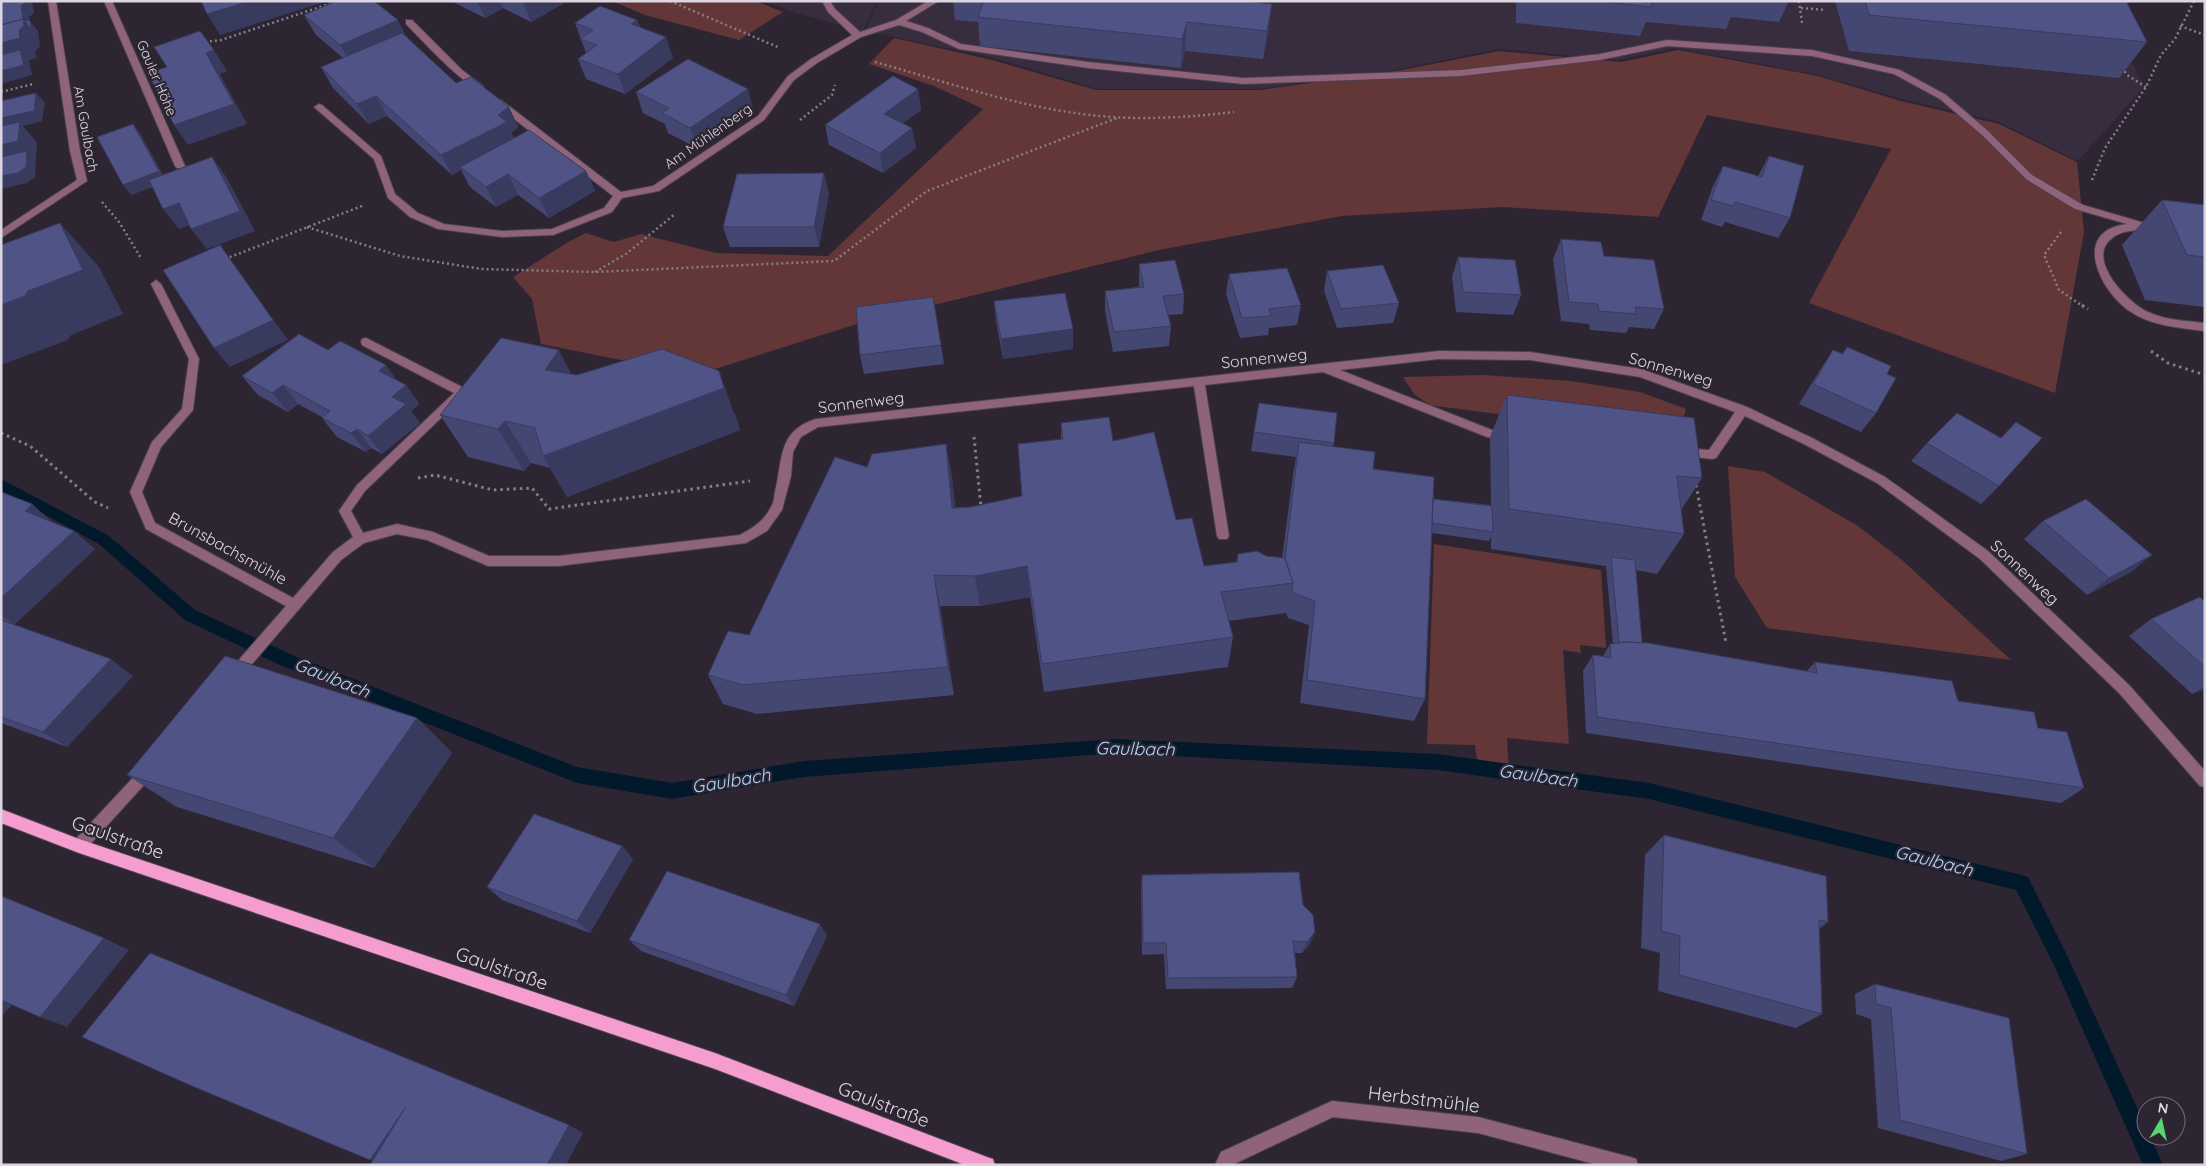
<svg xmlns="http://www.w3.org/2000/svg" width="2206" height="1166" font-family="Quicksand,sans-serif">
  <style>
    .built { fill: #382c3f }
    .green { fill: #633637 }
    .lines { fill: none; stroke-linecap: round; stroke-linejoin: round }
    .stream { fill: #02192c; fill-rule: evenodd }
    .minor-casing { stroke: #4a414f; stroke-width: 2 }
    .major-casing { stroke: #4a414f; stroke-width: 2 }
    .path-far1 { stroke: #857e8a; stroke-width: 2.5; stroke-dasharray: 2 3; stroke-linecap: butt }
    .path { stroke: #857e8a; stroke-width: 3; stroke-dasharray: 2.5 4; stroke-linecap: butt }
    .minor { fill: #8f647b; fill-rule: evenodd }
    .major { fill: #f59dce; fill-rule: evenodd }
    .wall { fill: #454773 }
    .shaded-wall { fill: #383a5e }
    .building { fill: #505386; stroke: #383a5e }
    .labels { text-anchor: middle; stroke-width: 4.5; stroke-linejoin: round; paint-order: stroke }
    .far-street-label { font-size: 14px; fill: #dcd6e0; stroke: #2e2533 }
    .street-label { font-size: 16px; fill: #dcd6e0; stroke: #2e2533 }
    .water-label { font-size: 18px; font-style: italic; fill: #aed6fb; stroke: #2e2533 }
    .near-street-label { font-size: 19px; fill: #dcd6e0; stroke: #2e2533 }
  </style>
  <rect width="100%" height="100%" fill="#2e2533"/>
  <path class="built" d="M764,1H877L863,31L796,13Z
    M879,1H2102L2144,87L2078,161L1999,122L1902,99L1818,75L1675,48L1620,60L1498,49L1400,69L1259,89H1097L994,58L865,31Z"/>
  <path class="green" d="M612,1H756L783,12L739,40L645,15Z
    M894,38L992,60L1096,90H1259L1402,70L1499,51L1621,62L1678,50L1818,76L1901,101L1999,124L2077,162L2084,232L2055,393L1809,303L1891,149L1707,115L1658,217L1504,207L1342,216L1159,250L860,323L696,375L541,344L532,299L513,277L568,242L586,233L614,242L641,234L716,253L828,256L983,109L934,86L869,64Z
    M1483,375L1571,381L1640,392L1686,409L1678,438L1429,405L1414,394L1403,377Z
    M1728,466L1765,472L1858,526L1902,560L2011,660L1767,628L1735,577Z
    M1434,544L1601,570L1606,648L1580,645L1581,653L1563,650L1569,744L1507,738L1509,772L1478,768L1475,745L1427,744Z"/>
  <g class="lines">
    <path class="stream" d="M1,479L109,536L195,610L292,655L577,767L672,783L804,761L1116,739L1437,754L1649,783L2022,875L2028,877L2065,951L2146,1127V1136H2150L2163,1165H2143L2053,963L2016,890L1649,799L1437,770L1116,753L804,777L672,799L577,783L280,665L185,620L99,544L1,491Z"/>
    <g class="minor-casing">
      <path id="minor" d="M48,1H56L80,151L87,181L1,238V230L77,180L70,151Z
        M104,1H112L185,166L183,168H177L175,166Z
        M822,1H830L835,9L860,32L896,20L928,1H939L906,21L928,28L961,44L1088,62L1243,78L1461,70L1600,54L1667,40L1812,50L1900,70L1946,95L1988,131L2032,175L2083,205L2148,224V228C2135,232 2122,229 2111,239C2086,260 2128,303 2148,312C2165,320 2186,321 2205,323V331C2180,328 2152,326 2131,312C2100,292 2070,231 2127,224L2075,209L2026,179L1982,135L1940,99L1894,74L1812,56L1667,46L1600,60L1461,76L1243,84L1088,68L959,49L922,32L899,25L861,37L817,63L794,80L764,120L659,191L622,198L612,212L553,235L502,237L438,229L410,217L388,198L374,159L314,107L319,104L322,105L381,156L395,194L418,213L444,224L502,231L552,229L604,208L613,196L495,104V100H501L621,192L653,186L758,116L788,76L811,59L852,35L828,12Z
        M406,20H412L462,70L483,86V90C469,92 418,36 406,24Z
        M156,280L161,284L199,359L193,410L161,447L142,492L155,523L293,598L333,552L353,537L339,511L357,485L454,393L362,345L361,342L362,339L366,338L466,389L468,392L365,491L351,511L363,533L397,524L433,532L489,556H558L740,535C753,528 764,521 771,507C774,503 774,497 775,492C783,460 777,431 816,419L1439,351L1530,352L1641,369L1747,407L1812,438L1885,477L1988,551L2129,685L2205,771V787L2200,786L2119,693L1980,559L1877,483L1804,444L1745,416L1716,458L1712,459L1677,455L1675,452L1681,448L1709,450L1735,412L1640,377L1530,360L1439,359L1340,370L1492,430L1511,433L1513,436L1511,439L1507,440L1487,437L1323,372L1205,385L1229,536L1227,539H1219L1217,536L1194,386L818,427L801,437L793,452L791,476L782,510L767,531L746,543L558,566H488L427,540L397,534L364,543L341,560L240,678L235,680L230,678L228,674L230,670L286,606L146,529L130,492L152,442L182,409L189,359L151,284Z
        M148,765L153,767L155,771L153,775L84,851L79,853L74,851L72,846L74,841L143,767Z
        M1332,1101L1478,1117L1630,1157L1636,1159L1638,1165H1598L1478,1133L1333,1117L1232,1165H1215L1221,1152Z"/>
    </g>
    <g class="major-casing">
      <path id="major" d="M1,809L79,839L715,1053L987,1157L993,1159L995,1165H965L715,1069L79,853L1,823Z"/>
    </g>
    <path class="path-far1" d="M670,1L780,48
      M1799,1L1802,23
      M1801,8L1826,10
      M2180,26L2205,35
      M205,42L221,40L338,1
      M875,62C943,81 1012,105 1082,114C1133,121 1183,118 1234,112
      M2122,67L2127,75L2146,87
      M1,92L33,84
      M800,120L832,95L835,85
      M2092,180L2105,148L2146,87L2161,55L2175,39L2194,1
      M102,202L119,222L141,258
      M307,227L400,256L481,269L595,272L834,261L927,191L1117,118
      M2061,232L2044,255L2059,290L2084,307
      M225,259L362,206
      M595,272L626,254L675,214"/>
    <path class="path" d="M2082,305L2088,309
      M2151,351L2168,363L2205,375
      M1,433L30,446L95,502L108,508
      M974,437L981,507
      M418,478L435,475L493,490L532,488L549,509L750,481
      M1696,485L1726,643"/>
    <use href="#minor" class="minor"/>
    <use href="#major" class="major"/>
  </g>
  <path class="wall" d="M451,1H563L564,3L531,22L503,8L485,18Z
    M953,1H1244L1272,4L1268,33L1263,59L1185,51L1181,68L980,46L978,22L955,20Z
    M1516,1H1789L1779,22L1731,17L1726,29L1646,22L1640,36L1516,23Z
    M1835,1H2126L2147,42L2119,78L1849,51Z
    M304,15L406,36L456,83L509,107L518,127L511,133L514,138L586,171L595,191L549,218L518,195L496,207L470,187L461,170L452,175L387,116L369,124L333,88L321,67L343,58L316,35Z
    M637,20L640,27L673,58L625,94L586,79L578,59L586,53L575,23Z
    M918,89L921,110L903,123L916,148L883,173L829,145L825,125Z
    M636,92L753,109L697,148L668,133L665,124L643,113Z
    M1769,156L1790,218L1778,238L1725,222L1722,227L1701,220L1713,186L1723,166L1758,176Z
    M829,193L819,247H730L723,227Z
    M2162,200L2205,205V307L2145,300L2122,245Z
    M1561,239L1604,256L1664,309L1654,329L1629,327L1626,333L1590,330L1589,324L1561,321L1553,259Z
    M1458,257L1521,295L1513,315L1456,312L1452,277Z
    M1139,264L1184,294L1183,314L1168,315L1171,326L1169,346L1113,352L1105,311V291L1139,287Z
    M1327,271L1399,303L1393,323L1337,328L1324,291Z
    M1229,274L1301,305L1297,325L1269,328L1268,335L1240,338L1226,294Z
    M933,297L944,364L864,374L860,355Z
    M994,301L1073,349L1003,359L996,321Z
    M1847,347L1887,374L1876,413L1861,432L1799,404L1820,370L1833,350L1842,354Z
    M328,350L406,385L419,404L411,411L420,423L382,454L371,448L366,452L337,437L322,418V417L298,404L288,412L258,395L242,376Z
    M572,374L735,414L740,430L567,497L550,468L531,463L524,471L468,457L440,415Z
    M1507,395L1702,478L1681,510L1684,534L1657,574L1636,570L1642,643L1807,671L1815,662L1958,701L2038,728L2084,788L2061,803L1586,733L1583,671L1593,655L1603,656L1610,644H1613L1606,566L1491,549V536L1489,541L1432,533L1425,699L1414,721L1300,703L1309,625L1288,618L1286,613L1228,621L1233,637L1228,667L1044,692L1030,597L980,606H940L954,695L757,714L723,704L708,675L749,635L867,467L946,444L952,477L955,508L971,507L1022,496L1061,439V423L1113,441L1176,520L1204,566L1237,562L1266,556L1282,558L1294,468L1296,457L1251,451L1259,403L1334,443L1333,446L1373,469L1433,499L1491,505L1490,437Z
    M2001,438L1999,486L1981,504L1911,461L1927,443Z
    M1,492L32,504L52,522L74,531L95,549L14,625L1,619Z
    M2043,521L2131,572L2087,595L2024,539Z
    M2205,602V689L2192,694L2129,636L2151,619Z
    M1,620L133,676L67,747L1,723Z
    M417,718L452,753L374,868L177,807L127,775Z
    M1664,835L1828,922L1819,929L1822,1014L1796,1028L1658,991L1660,953L1641,948L1645,855Z
    M622,846L633,859L590,933L502,900L487,887Z
    M1142,875L1303,905L1310,944L1302,953H1295L1297,977L1292,988L1166,989L1164,954L1142,955L1141,888Z
    M820,924L827,936L794,1006L641,951L629,940Z
    M1875,984L2027,1154L2001,1161L1878,1128L1871,1019L1856,1014L1855,994Z"/>
  <path class="shaded-wall" d="M26,1H32L34,13L29,17L30,21L38,31L40,47L35,51L37,58L29,60L32,75L1,84V36L21,6Z
    M250,1H328L220,35L207,14Z
    M477,1H501L503,8L485,18Z
    M523,1H563L564,3L531,22L523,2Z
    M1272,4L1268,33L1263,59L1267,31Z
    M398,20L408,40L352,65L340,45Z
    M637,20L644,40L631,24Z
    M1187,22L1185,51L1181,68L1182,39Z
    M666,37L673,58L625,94L618,74Z
    M214,50L227,71L220,74L247,124L188,145L174,125L206,53Z
    M748,89L753,109L697,148L690,128Z
    M918,89L921,110L888,134L884,114Z
    M36,93L45,103L42,121L23,126L37,142L35,177L27,183L1,189V118Z
    M376,96L387,116L369,124L357,104Z
    M509,107L518,127L511,133L516,143L460,167L461,170L452,175L441,155L498,115Z
    M133,124L141,135L167,182L131,195L123,185Z
    M912,128L916,148L883,173L880,153Z
    M212,157L227,178L255,231L207,249L191,229Z
    M586,171L595,191L549,218L539,198Z
    M824,173L829,193L819,247L814,227Z
    M508,174L518,195L496,207L486,187Z
    M179,203L195,223L179,229L163,209Z
    M60,223L99,267L123,314L71,335L68,340L1,365V305Z
    M220,245L235,266L288,340L230,367L214,348Z
    M1073,329V349L1003,359L1001,339Z
    M559,350L581,393L545,370Z
    M386,365L400,385L379,371Z
    M719,371L740,430L567,497L543,456Z
    M283,385L298,404L288,412L272,393Z
    M406,385L419,404L411,411L420,423L382,454L368,436L392,397Z
    M505,421L531,463L524,471L498,429Z
    M357,429L371,448L366,452L351,433Z
    M946,444L952,477L958,540L952,508Z
    M32,504L53,523L25,511Z
    M74,531L95,549L14,625L1,615V598Z
    M2152,555L2131,572L2087,595L2109,578Z
    M1027,566L1030,597L980,606L975,576Z
    M934,575L940,606L954,695L948,667Z
    M111,659L133,676L67,747L43,732Z
    M2205,686V689L2192,694Z
    M417,718L452,753L374,868L333,838Z
    M622,846L633,859L590,933L577,921Z
    M820,924L827,936L794,1006L786,995Z
    M1315,932L1310,944L1302,953L1307,942Z
    M104,938L129,950L67,1027L40,1017Z
    M1,999L13,1004L1,1017Z
    M405,1108L382,1165L370,1160Z
    M569,1125L583,1133L566,1165H547Z"/>
  <path class="building" d="M1,1H26V2L21,6L23,19L1,25Z
    M201,1H250L207,14Z
    M336,1H374L398,20L340,45L304,15Z
    M984,1H1244L1272,4L1267,31L1187,22L1182,39L978,17Z
    M1597,1H1651L1652,7Z
    M1865,1H2126L2147,42L1869,15Z
    M600,6L637,20L631,24L666,37L618,74L578,59L597,45L580,39L593,30L575,23Z
    M23,19L24,26L19,30L20,38L1,43V25Z
    M24,20L30,21L31,29Z
    M200,31L214,50L206,53L234,104L174,125L148,73L167,67L154,47Z
    M402,33L456,83L471,77L509,107L498,115L507,122L441,155L376,96L357,104L321,67Z
    M20,50L24,65L1,71V55Z
    M688,59L748,89L690,128L662,113L669,108L636,92Z
    M893,76L918,89L884,114L912,128L880,153L825,125Z
    M36,93L34,111L1,118V101Z
    M20,122L18,141L1,145V126Z
    M133,124L159,171L123,185L97,137Z
    M529,130L586,171L539,198L508,174L486,187L460,167Z
    M27,151L26,167L18,173L1,176V157Z
    M1769,156L1804,166L1790,218L1735,202L1733,206L1711,200L1723,166L1762,177Z
    M212,157L240,211L191,229L179,203L163,209L149,180Z
    M824,173L814,227H723L737,174Z
    M2162,200L2205,205V257L2187,255Z
    M60,223L83,270L28,291L25,296L1,305V245Z
    M1561,239L1601,242L1604,256L1654,260L1664,309L1635,307L1636,314L1599,311L1598,304L1569,302Z
    M220,245L273,320L214,348L163,270Z
    M1458,257L1515,260L1521,295L1463,292Z
    M1175,260L1184,294L1163,296L1171,326L1114,332L1105,291L1144,287L1139,264Z
    M1383,265L1399,303L1341,309L1327,271Z
    M1287,268L1301,305L1269,309L1271,316L1242,318L1229,274Z
    M1065,293L1073,329L1001,339L994,301Z
    M933,297L941,345L860,355L856,307Z
    M299,334L328,350L340,341L386,365L379,371L406,385L392,397L406,404L368,436L357,429L351,433L322,418L330,411L283,385L272,393L242,376Z
    M501,338L559,350L545,370L577,375L662,349L719,371L724,388L543,456L535,428L505,421L498,429L440,415Z
    M1847,347L1891,366L1887,374L1896,378L1876,413L1813,384L1833,350L1843,354Z
    M1507,395L1694,418L1702,478L1677,476L1684,534L1509,509Z
    M1259,403L1337,413L1334,443L1254,432Z
    M1957,413L2001,438L2016,422L2042,438L1999,486L1927,443Z
    M1109,417L1113,441L1154,432L1176,520L1192,518L1204,566L1237,562L1238,554L1257,551L1266,556L1285,558L1293,583L1221,592L1233,637L1042,664L1027,566L975,576L934,575L948,667L743,685L708,675L728,631L749,635L835,457L867,467L872,454L946,444L952,508L971,507L1022,496L1018,444L1063,439L1061,423Z
    M1299,442L1375,452L1373,469L1434,477L1425,699L1307,680L1315,601L1293,593L1292,588L1293,583L1285,558Z
    M1,492L32,504L25,511L74,531L1,598Z
    M1433,499L1492,506L1493,532L1432,523Z
    M2086,499L2152,555L2109,578L2043,521Z
    M1611,557L1635,560L1642,643L1625,642L1619,643Z
    M2200,597L2205,602V667L2151,619Z
    M1,620L111,659L43,732L1,717Z
    M1625,642L1648,643L1817,673L1815,662L1952,681L1958,701L2034,712L2038,728L2067,732L2084,788L1597,717L1593,655L1611,658L1610,644Z
    M225,656L417,718L333,838L127,775Z
    M534,814L622,846L577,921L487,887Z
    M1664,835L1826,876L1828,922L1819,920L1822,1014L1679,975L1680,936L1661,931Z
    M667,871L820,924L786,995L629,940Z
    M1299,872L1303,905L1313,915L1315,932L1307,942L1293,941L1297,977L1168,978L1166,943H1143L1142,875Z
    M1,896L104,938L40,1017L1,1000Z
    M150,953L569,1125L547,1165H370L405,1108L370,1160L192,1086L82,1037Z
    M1875,984L2009,1018L2027,1154L1900,1120L1891,1008L1876,1004Z"/>
  <g class="labels">
    <g class="far-street-label">
      <text transform="translate(157 78) rotate(67)" y="5">Gauler Höhe</text>
      <text transform="translate(86 129) rotate(80)" y="5">Am Gaulbach</text>
      <text transform="translate(708 136) rotate(-35)" y="5">Am Mühlenberg</text>
    </g>
    <g class="street-label">
      <text transform="translate(1264 358) rotate(-6)" y="6">Sonnenweg</text>
      <text transform="translate(1671 369) rotate(16)" y="6">Sonnenweg</text>
      <text transform="translate(861 402) rotate(-7)" y="6">Sonnenweg</text>
      <text transform="translate(228 548) rotate(29)" y="6">Brunsbachsmühle</text>
      <text transform="translate(2025 572) rotate(43)" y="6">Sonnenweg</text>
    </g>
    <g class="water-label">
      <text transform="translate(332 678) rotate(22)" y="6">Gaulbach</text>
      <text transform="translate(1135 749) rotate(1)" y="6">Gaulbach</text>
      <text transform="translate(1538 776) rotate(8)" y="6">Gaulbach</text>
      <text transform="translate(731 781) rotate(-9)" y="6">Gaulbach</text>
      <text transform="translate(1934 861) rotate(14)" y="6">Gaulbach</text>
    </g>
    <g class="near-street-label">
      <text transform="translate(118 837) rotate(19)" y="7">Gaulstraße</text>
      <text transform="translate(502 968) rotate(19)" y="7">Gaulstraße</text>
      <text transform="translate(1424 1099) rotate(7)" y="7">Herbstmühle</text>
      <text transform="translate(884 1104) rotate(21)" y="7">Gaulstraße</text>
    </g>
  </g>
  <rect width="2206" height="1166" fill="none" stroke="#dcd6e0" stroke-width="5"/>
  <g transform="translate(2161 1121) rotate(9)"><circle r="24" fill="#2e2533" stroke="#746c78"/>
  <path d="M0-4L9 19L0 12L-9 19Z" fill="#56d671"/>
  <text y="-8" font-size="14" font-weight="bold" text-anchor="middle" fill="#dcd6e0">N</text>
  </g>
</svg>
